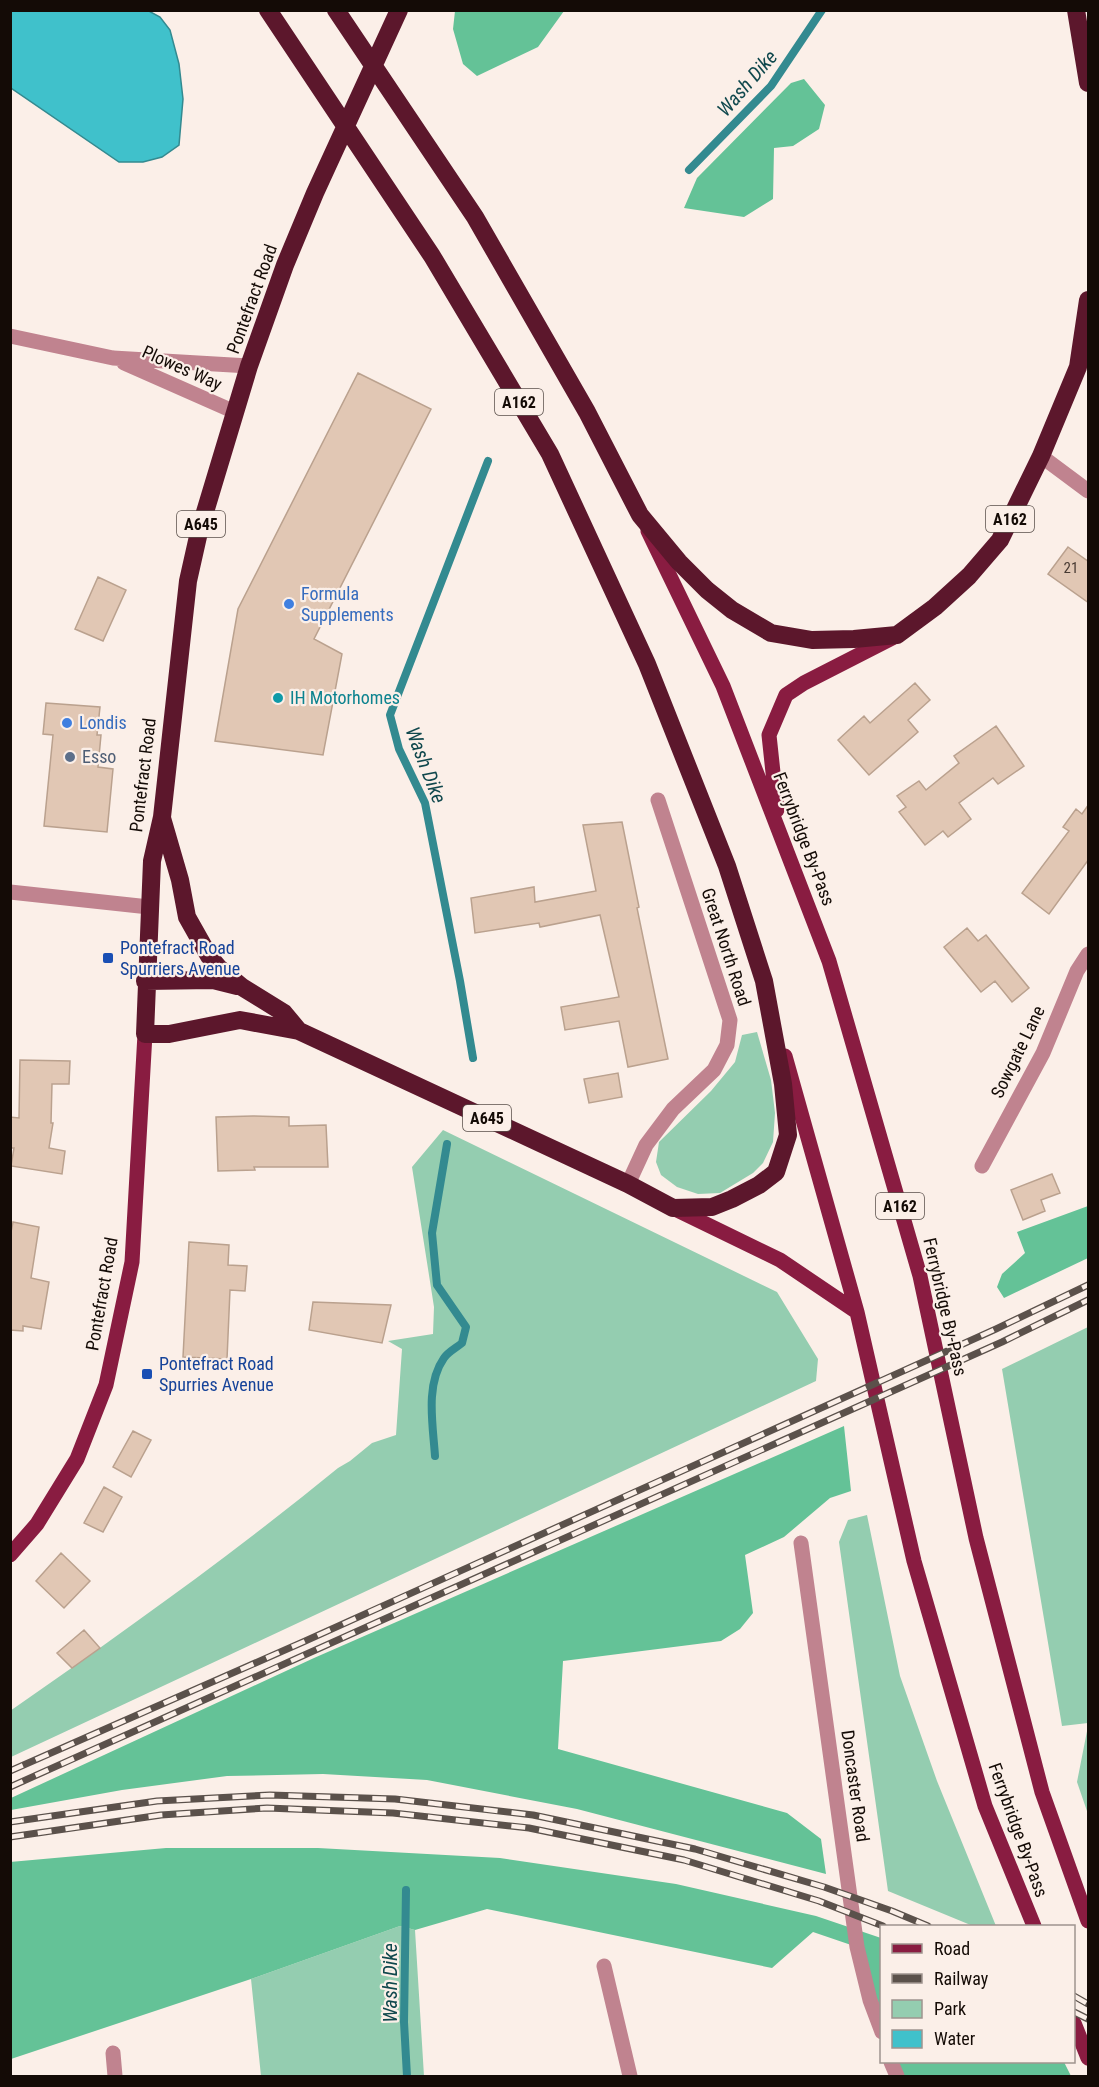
<svg xmlns="http://www.w3.org/2000/svg" width="1099" height="2087" font-family="'Roboto Condensed',sans-serif">
  <style>
    .green { fill: #94cdb0 }
    .forest { fill: #64c297 }
    .water { fill: #40c1cb; stroke: #338a90; stroke-width: 1.5 }
    .lines { fill: none; stroke-linecap: round; stroke-linejoin: round }
    .stream { stroke: #338a90; stroke-width: 8 }
    .building { fill: #e1c7b4; stroke: #baa18e; stroke-width: 1.5 }
    .street { stroke: #c0838f; stroke-width: 15 }
    .primary { stroke: #891c41; stroke-width: 15 }
    .highway { stroke: #5c172c; stroke-width: 18 }
    .rail-casing { stroke: #5b514b; stroke-width: 7 }
    .rail { stroke: #fbefe8; stroke-width: 4.5; stroke-dasharray: 14; stroke-linecap: butt }
    .shop-dot { fill: #3f7fe0; stroke: #fbefe8; stroke-width: 2 }
    .culture-dot { fill: #0f9aa8; stroke: #fbefe8; stroke-width: 2 }
    .service-dot { fill: #5c6f8a; stroke: #fbefe8; stroke-width: 2 }
    .transit-dot { fill: #1a4fb4; stroke: #fbefe8; stroke-width: 2 }
    .labels { text-anchor: middle; stroke-width: 4.5; stroke-linejoin: round; paint-order: stroke }
    .number-label { font-size: 15px; fill: #473a32 }
    .shield { fill: #fbefe8; stroke: #594f4a; stroke-width: 1.5 }
    .shield-label { font-size: 16px; font-weight: bold; fill: #140b06 }
    .street-label { font-size: 18px; fill: #140b06; stroke: #fbefe8 }
    .shop-label { font-size: 18px; fill: #366cbe; stroke: #fbefe8; text-anchor: start }
    .culture-label { font-size: 18px; fill: #0d838f; stroke: #fbefe8; text-anchor: start }
    .service-label { font-size: 18px; fill: #4e5e75; stroke: #fbefe8; text-anchor: start }
    .transit-label { font-size: 18px; fill: #164399; stroke: #fbefe8; text-anchor: start }
    .water-label { font-size: 20px; font-style: italic; fill: #10484d; stroke: #fbefe8 }
  </style>
  <rect width="100%" height="100%" fill="#fbefe8"/>
  <path class="green" d="M757,1032L771,1080L775,1113L773,1142L763,1163L753,1173L720,1193L698,1194L677,1187L661,1175L656,1162L659,1142L711,1091L735,1062L742,1035Z
    M443,1130L777,1292L818,1359L816,1381L11,1757L10,1711C122,1633 233,1554 338,1468L350,1461L372,1443L396,1435L402,1349L388,1341L433,1334L434,1307L412,1167Z
    M1088,1327V1723L1062,1726L1002,1369Z
    M867,1515L900,1676L937,1781L996,1926H973L888,1891L839,1542L848,1520Z
    M1088,1726V1814L1077,1782Z
    M400,1926L415,1930L424,2076H261L251,1979Z"/>
  <path class="forest" d="M455,11V10L564,11L538,47L477,76L463,64L453,29Z
    M804,79L825,105L819,129L793,146L774,148L773,199L744,217L684,208L697,178L791,83Z
    M1088,1206V1258L1004,1298L997,1287L1002,1274L1025,1253L1017,1232Z
    M844,1426L851,1491L830,1498L784,1537L745,1555L753,1613L740,1629L721,1641L563,1661L558,1749L787,1813L821,1839L826,1874L577,1809L427,1780L323,1774L227,1776L122,1790L11,1810V1798L314,1658Z
    M166,1848H318L500,1858L676,1884L816,1916L881,1938V2032L857,1947L813,1932L772,1968L487,1909L415,1930L400,1926L251,1979L11,2059L10,1862Z
    M891,2062H1064L1071,2076H897Z"/>
  <path class="water" d="M11,10H147L160,17L170,30L179,64L183,99L179,145L162,157L143,162H119L11,88Z"/>
  <g class="lines">
    <path class="stream" d="M689,170L771,86L822,10
      M473,1058L460,981L425,803L399,749L390,715L488,461
      M435,1456C433,1425 425,1385 444,1358C448,1352 456,1348 462,1343L466,1327L437,1285L432,1233L447,1144
      M406,1890L404,2022L407,2076"/>
  </g>
  <path class="building" d="M358,373L431,409L314,639L342,654L323,755L215,741L238,609Z
    M1068,547L1089,562V603L1048,574Z
    M98,577L126,590L103,641L75,629Z
    M915,683L930,700L908,720L918,732L869,775L838,740L864,716L870,723Z
    M46,703L100,707L97,735H101L98,767L113,769L107,832L44,826L53,735L43,734Z
    M996,726L1024,766L998,784L993,778L959,803L971,819L948,837L943,831L925,845L899,812L906,807L897,796L919,781L926,790L959,763L954,756Z
    M1089,804V859L1049,914L1022,893L1069,831L1063,827L1076,809L1082,814Z
    M622,822L639,907L637,908L668,1059L628,1067L619,1021L565,1030L561,1007L619,997L600,915L540,927L539,923L475,933L471,898L534,887L535,902L596,891L583,825Z
    M967,928L978,941L986,935L1029,988L1012,1002L995,981L981,992L944,947Z
    M20,1060L70,1061L69,1084H52L51,1123H53L49,1148L65,1151L62,1174L11,1166L14,1148H10V1117L19,1118Z
    M618,1073L622,1097L589,1103L584,1079Z
    M253,1116L289,1117V1126L326,1125L328,1167H254L255,1170L218,1171L216,1117Z
    M1052,1174L1060,1193L1041,1200L1045,1211L1023,1220L1011,1190Z
    M13,1222L39,1227L31,1278L49,1282L41,1329L23,1326V1331L10,1330V1237Z
    M189,1242L229,1245L228,1265L247,1266L245,1291L230,1290L227,1359L183,1357Z
    M313,1302L391,1305L382,1343L309,1330Z
    M133,1431L151,1440L131,1477L113,1467Z
    M104,1487L122,1497L103,1532L84,1523Z
    M61,1553L90,1581L64,1608L36,1581Z
    M84,1630L100,1648L72,1668L57,1653Z"/>
  <g class="lines">
    <path class="street" d="M10,336L113,358L249,366
      M124,363L235,412
      M1041,456L1088,491
      M10,892L149,907
      M982,1166L1043,1053L1077,971L1088,954
      M628,1184L646,1145L673,1109L714,1070L727,1045L730,1020L658,800
      M801,1543L857,1947L870,2000L882,2032
      M604,1966L630,2076
      M113,2053L115,2076
      M891,2062L897,2076"/>
    <path class="primary" d="M648,531L723,686L829,961L920,1276L976,1538L1042,1792L1088,1921
      M777,810L769,735L786,695L804,683L892,638
      M785,1056L857,1312L914,1561L985,1806L1034,1926
      M673,1208L780,1260L857,1312
      M10,1555L37,1524L77,1459L106,1385L132,1262L145,1034
      M1074,2023L1088,2058"/>
    <path class="highway" d="M268,10L432,256L550,454L647,664L727,866L764,981L783,1084L788,1135L776,1172L759,1185L732,1199L712,1207L673,1208L628,1184L299,1031L240,1020L169,1034H145L152,861L162,817L188,581L199,532L249,366L285,265L315,193L399,10
      M336,10L475,217L587,412L640,515L679,562L707,590L732,610L771,633L812,640L854,639L897,635L935,607L969,576L1000,540L1041,456L1078,367L1088,300
      M1076,10L1088,83
      M162,818L180,880L187,917L209,956L219,968L242,987L284,1013L299,1031
      M145,981L213,980L237,986"/>
    <g class="rail-casing">
      <path id="rail" d="M10,1771L303,1642L996,1329L1088,1285
        M10,1787L1002,1342L1088,1300
        M10,1822L157,1801L270,1795L395,1799L533,1815L695,1849L824,1887L892,1911L928,1926
        M10,1837L161,1815L267,1808L393,1813L529,1828L684,1860L819,1901L883,1926
        M1074,1996L1088,2004
        M1074,2012L1088,2019"/>
    </g>
    <use href="#rail" class="rail"/>
  </g>
  <g class="shop-dot">
    <circle cx="289" cy="604" r="6"/>
    <circle cx="67" cy="723" r="6"/>
  </g>
  <circle class="culture-dot" cx="278" cy="698" r="6"/>
  <circle class="service-dot" cx="70" cy="757" r="6"/>
  <g class="transit-dot">
    <rect x="102" y="952" width="12" height="12" rx="3"/>
    <rect x="141" y="1368" width="12" height="12" rx="3"/>
  </g>
  <g class="labels">
    <g class="number-label">
      <text x="1071" y="573">21</text>
    </g>
    <g class="shield">
      <rect x="495" y="389" width="48" height="26" rx="4.5"/>
      <rect x="986" y="506" width="48" height="26" rx="4.5"/>
      <rect x="177" y="511" width="48" height="26" rx="4.5"/>
      <rect x="463" y="1105" width="48" height="26" rx="4.5"/>
      <rect x="876" y="1193" width="48" height="26" rx="4.5"/>
    </g>
    <g class="shield-label">
      <text x="519" y="408">A162</text>
      <text x="1010" y="525">A162</text>
      <text x="201" y="530">A645</text>
      <text x="487" y="1124">A645</text>
      <text x="900" y="1212">A162</text>
    </g>
    <g class="street-label">
      <text transform="translate(252 299) rotate(-70)" y="6">Pontefract Road</text>
      <text transform="translate(182 368) rotate(24)" y="6">Plowes Way</text>
      <text transform="translate(143 775) rotate(-83)" y="6">Pontefract Road</text>
      <text transform="translate(804 839) rotate(69)" y="6">Ferrybridge By-Pass</text>
      <text transform="translate(726 947) rotate(72)" y="6">Great North Road</text>
      <text transform="translate(1018 1052) rotate(-64)" y="6">Sowgate Lane</text>
      <text transform="translate(102 1294) rotate(-80)" y="6">Pontefract Road</text>
      <text transform="translate(945 1307) rotate(77)" y="6">Ferrybridge By-Pass</text>
      <text transform="translate(855 1786) rotate(82)" y="6">Doncaster Road</text>
      <text transform="translate(1018 1830) rotate(70)" y="6">Ferrybridge By-Pass</text>
    </g>
    <g class="shop-label">
      <text x="301" y="600">Formula<tspan x="301" dy="21">Supplements</tspan></text>
      <text x="79" y="729">Londis</text>
    </g>
    <g class="culture-label">
      <text x="290" y="704">IH Motorhomes</text>
    </g>
    <g class="service-label">
      <text x="82" y="763">Esso</text>
    </g>
    <g class="transit-label">
      <text x="120" y="954">Pontefract Road<tspan x="120" dy="21">Spurriers Avenue</tspan></text>
      <text x="159" y="1370">Pontefract Road<tspan x="159" dy="21">Spurries Avenue</tspan></text>
    </g>
    <g class="water-label">
      <text transform="translate(747 83) rotate(-49)" y="7">Wash Dike</text>
      <text transform="translate(426 765) rotate(69)" y="7">Wash Dike</text>
      <text transform="translate(390 1983) rotate(-90)" y="7">Wash Dike</text>
    </g>
  </g>
  <rect width="1099" height="2087" fill="none" stroke="#140b06" stroke-width="24"/>
  <rect x="880" y="1925" width="195" height="138" fill="#fbefe8" stroke="#9f948e" stroke-width="1.5"/>
  <rect x="892" y="1944" width="30" height="9" fill="#891c41" stroke="#9f948e" stroke-width="1.5"/>
  <text x="934" y="1955" font-size="18" fill="#140b06">Road</text>
  <rect x="892" y="1974" width="30" height="9" fill="#5b514b" stroke="#9f948e" stroke-width="1.5"/>
  <text x="934" y="1985" font-size="18" fill="#140b06">Railway</text>
  <rect x="892" y="2000" width="30" height="18" fill="#94cdb0" stroke="#9f948e" stroke-width="1.5"/>
  <text x="934" y="2015" font-size="18" fill="#140b06">Park</text>
  <rect x="892" y="2030" width="30" height="18" fill="#40c1cb" stroke="#9f948e" stroke-width="1.5"/>
  <text x="934" y="2045" font-size="18" fill="#140b06">Water</text>
</svg>
